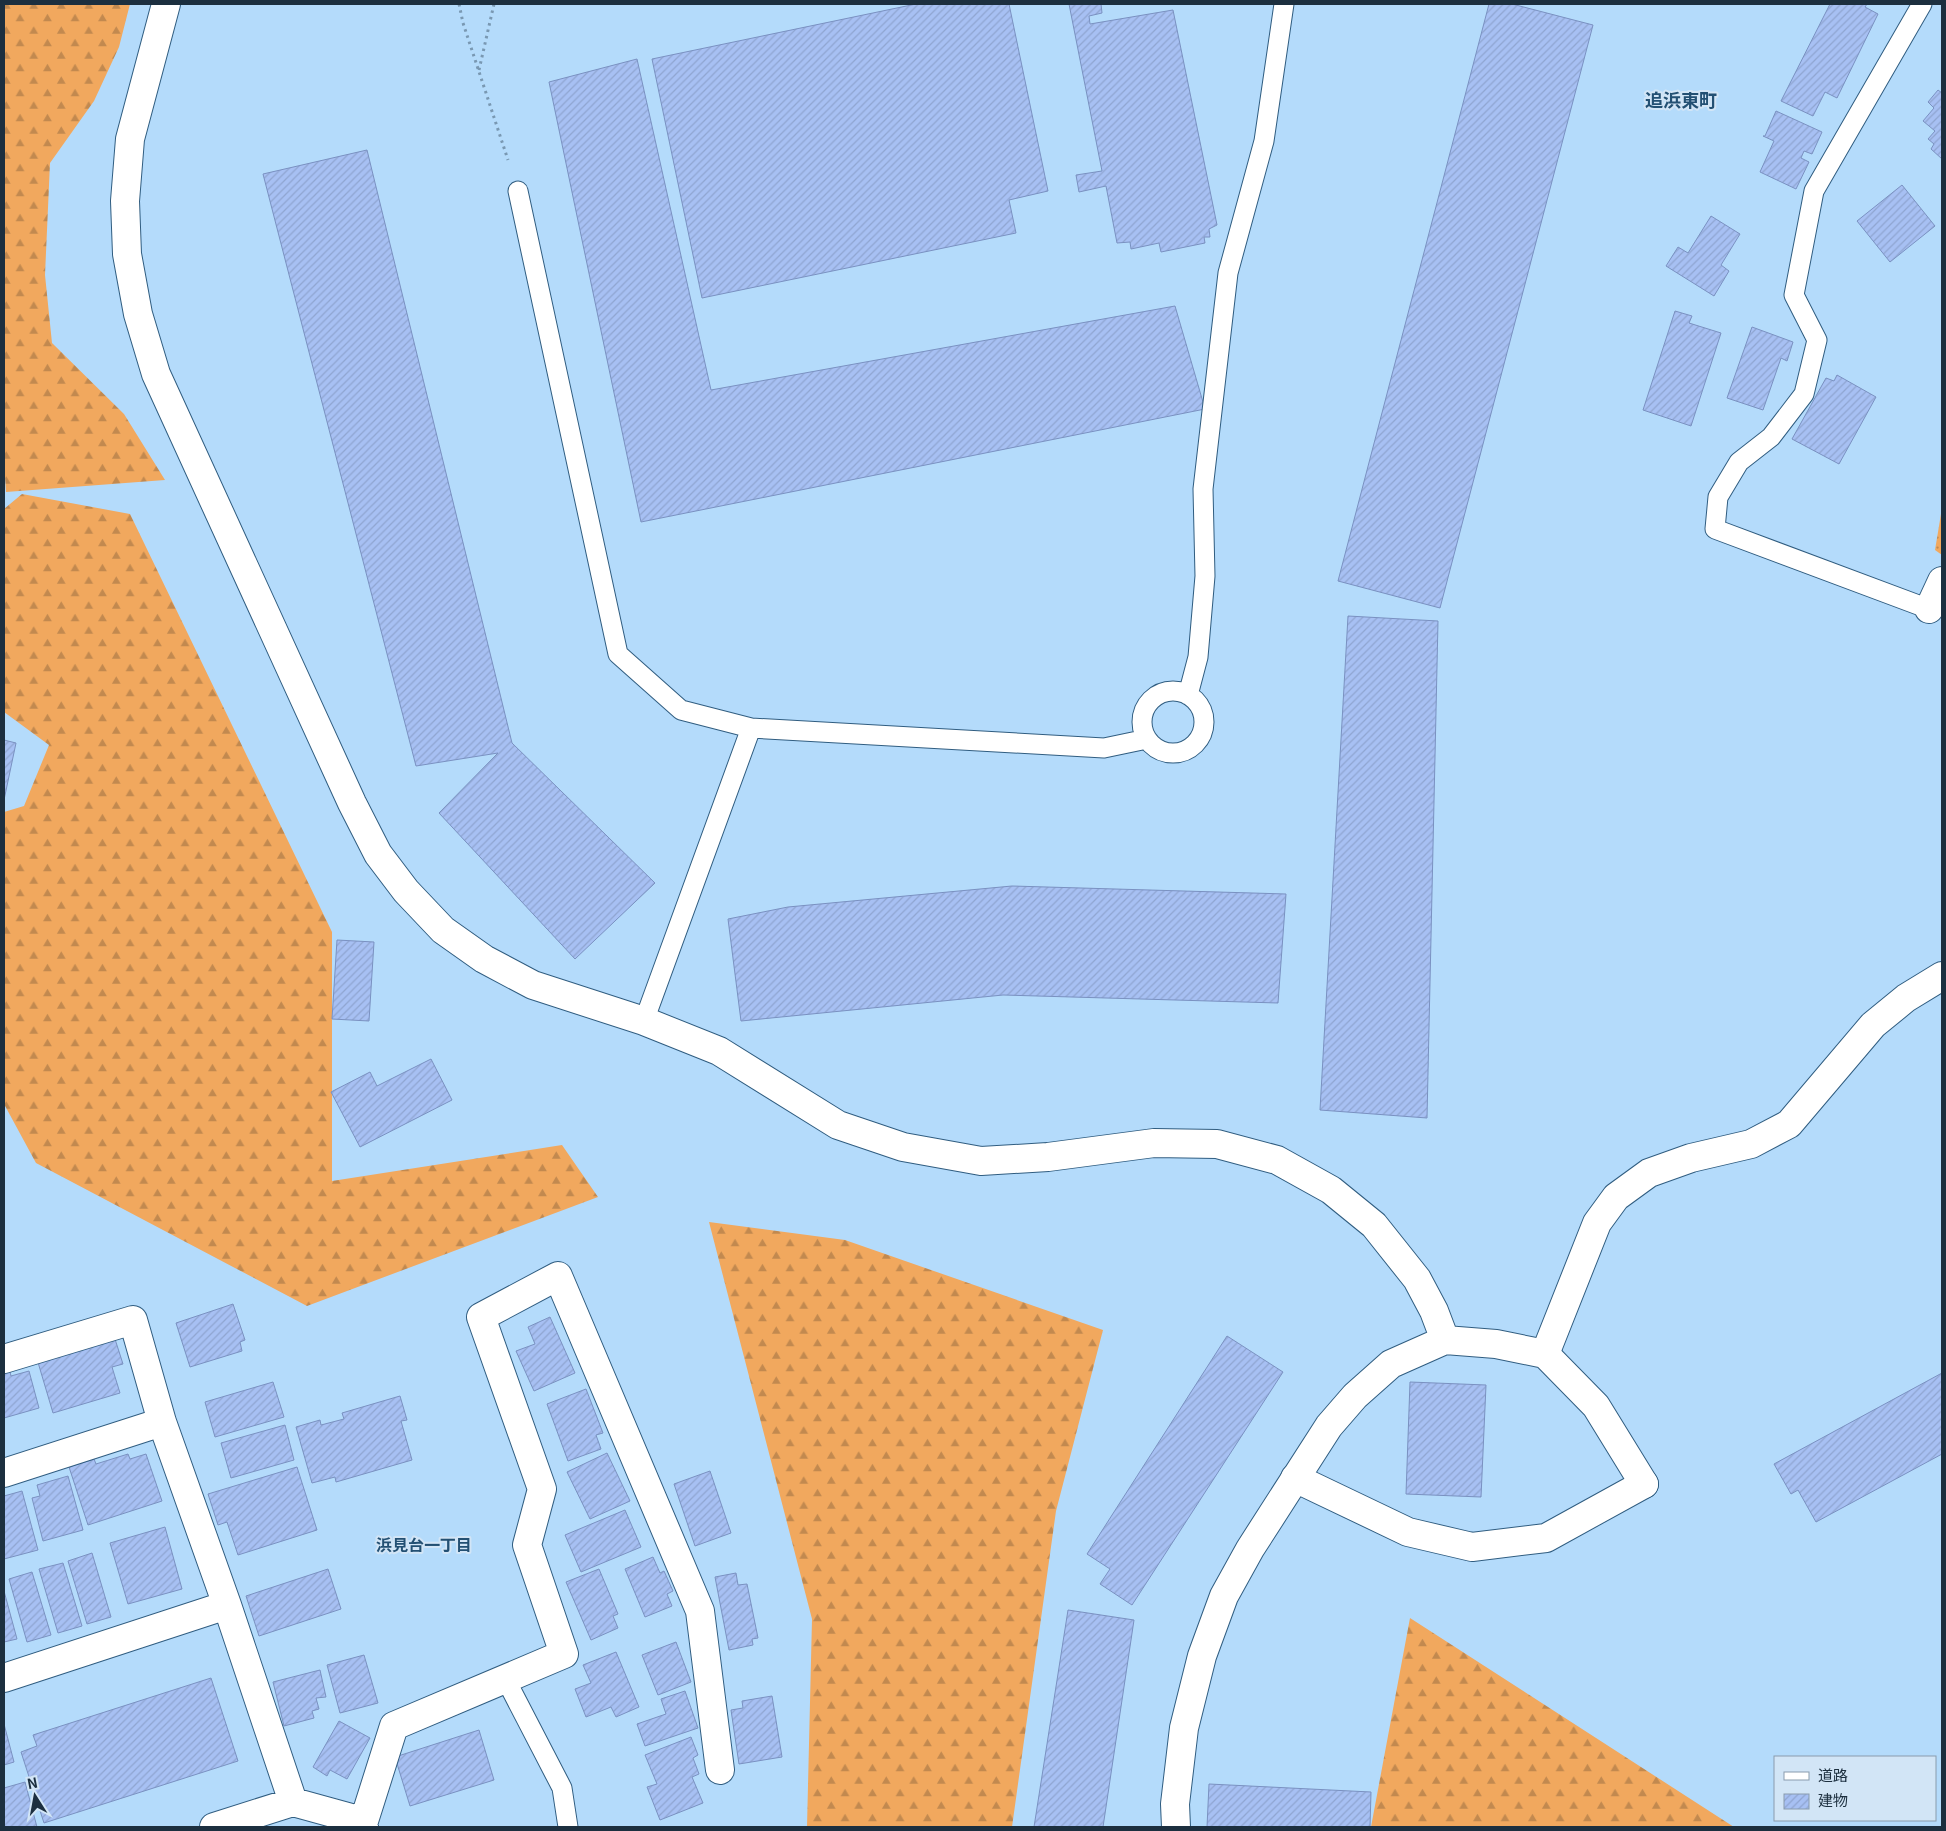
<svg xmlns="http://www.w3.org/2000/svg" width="1946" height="1831" font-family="Georgia,'Noto Sans JP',serif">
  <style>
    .grass { fill: url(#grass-dots) }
    .forest { fill: url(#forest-firs) }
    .building { fill: url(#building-hatch); stroke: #7a91c1 }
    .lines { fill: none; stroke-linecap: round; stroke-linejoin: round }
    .service-casing { stroke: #305d80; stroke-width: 21 }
    .minor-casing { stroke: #305d80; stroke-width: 30 }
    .tertiary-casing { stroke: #305d80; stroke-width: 30 }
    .path { stroke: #7998b2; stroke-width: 3; stroke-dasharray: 2.5 4; stroke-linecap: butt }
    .service { stroke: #fff; stroke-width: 19 }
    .minor { stroke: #fff; stroke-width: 28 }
    .tertiary { stroke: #fff; stroke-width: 28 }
    .labels { text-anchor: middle; stroke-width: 4; stroke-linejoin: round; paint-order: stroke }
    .neighbourhood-label { font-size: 16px; font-weight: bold; fill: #235073; stroke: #d2e5f6 }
    .quarter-label { font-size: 18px; font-weight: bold; fill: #235073; stroke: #d2e5f6 }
  </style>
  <defs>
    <pattern id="grass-dots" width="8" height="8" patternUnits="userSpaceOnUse" patternTransform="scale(1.25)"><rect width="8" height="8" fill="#f1a85e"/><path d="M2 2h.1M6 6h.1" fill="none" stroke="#c2894f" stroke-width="1.8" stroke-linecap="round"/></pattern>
    <pattern id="forest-firs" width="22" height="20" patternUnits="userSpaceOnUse" patternTransform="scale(1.25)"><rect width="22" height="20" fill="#f1a85e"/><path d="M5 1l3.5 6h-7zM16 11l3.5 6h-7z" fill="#c2894f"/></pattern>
    <pattern id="building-hatch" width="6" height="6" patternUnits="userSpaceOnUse" patternTransform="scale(1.25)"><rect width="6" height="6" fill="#a7c0f3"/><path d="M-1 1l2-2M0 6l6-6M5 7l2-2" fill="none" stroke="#8fa5d1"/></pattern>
  </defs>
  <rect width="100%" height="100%" fill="#b4dbfb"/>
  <path class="grass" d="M1942,508V555L1935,550Z"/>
  <path class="forest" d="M4,4H130L119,47L94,101L50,163L45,275L52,343L124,414L165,480L6,492L4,462Z
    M22,494L130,514L332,932V1181L562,1145L598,1197L307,1306L36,1163L4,1104V812L24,806L49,745L4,712V509Z
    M709,1222L845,1240L1103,1330L1056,1511L1012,1827H807L812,1619Z
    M1410,1618L1734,1827H1371Z"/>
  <path class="building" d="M916,4H1009L1048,191L1009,200L1016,233L702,298L652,59Z
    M1069,4H1101L1102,13L1089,16L1090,24L1173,10L1217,225L1209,229L1210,237H1204L1205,243L1161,252L1159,243L1131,249L1130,242L1117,243L1106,186L1079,192L1076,175L1102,171Z
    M1489,4H1512L1593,25L1440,608L1338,581Z
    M1830,4H1867L1865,7L1878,14L1837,98L1825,92L1813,116L1781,101Z
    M637,59L711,390L1175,306L1205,409L641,522L549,82Z
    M1938,90L1942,93V159L1931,149L1934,144L1928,139L1935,131L1923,121L1934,108L1928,102Z
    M1776,111L1822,132L1812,154L1804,151L1801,158L1809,162L1796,189L1760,172L1774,141L1763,136H1765Z
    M367,150L512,743L655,883L575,959L439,813L498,753L416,766L263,174Z
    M1902,185L1935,226L1890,262L1857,221Z
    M1711,216L1740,234L1721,265L1729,271L1714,296L1666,266L1678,247L1688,253Z
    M1675,311L1692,316L1689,323L1721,333L1691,426L1643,410Z
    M1752,327L1793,342L1787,361L1781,358L1763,410L1727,398Z
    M1837,375L1876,397L1839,464L1792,439L1826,378L1834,381Z
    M1348,616L1438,621L1427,1118L1320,1110Z
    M4,740L16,743L4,800Z
    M1012,886L1286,894L1278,1003L1003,995L741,1021L728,919L788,907Z
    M337,940L374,942L369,1021L332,1019Z
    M431,1059L452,1100L360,1147L331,1092L370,1072L377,1086Z
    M233,1304L245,1340L240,1342L242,1351L190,1367L176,1323Z
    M550,1317L575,1373L534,1391L516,1351L535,1344L528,1327Z
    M114,1336L123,1364L112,1367L120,1393L53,1413L37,1359Z
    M1227,1336L1283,1372L1132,1605L1100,1584L1110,1569L1087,1554Z
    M9,1368L11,1376L29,1371L39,1408L4,1418V1369Z
    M1942,1373V1454L1816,1522L1798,1490L1791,1494L1774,1464Z
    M273,1382L284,1417L215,1437L205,1402Z
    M1410,1382L1486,1385L1481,1497L1406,1494Z
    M586,1389L603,1433L596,1435L601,1449L568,1461L547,1404Z
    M400,1396L407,1420L401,1421L412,1460L336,1482L335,1477L312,1483L296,1427L320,1420L321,1425L344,1419L342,1413Z
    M285,1425L294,1460L231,1478L221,1443Z
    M607,1453L630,1501L590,1519L567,1472Z
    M128,1454L130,1459L146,1454L162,1501L88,1525L69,1467L94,1459L96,1464Z
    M297,1467L317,1530L238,1555L227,1522L218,1525L208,1494Z
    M710,1471L731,1533L695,1546L674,1484Z
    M68,1476L83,1530L43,1541L32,1498L40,1496L37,1485Z
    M22,1491L38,1550L4,1559V1496Z
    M625,1510L641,1547L581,1572L565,1535Z
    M165,1527L182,1589L128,1604L110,1543Z
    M92,1553L111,1617L87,1624L68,1561Z
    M653,1557L660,1573L664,1571L673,1591L667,1594L672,1606L645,1617L625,1569Z
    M63,1563L82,1626L58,1633L39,1569Z
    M328,1569L341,1609L259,1636L246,1596Z
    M599,1569L618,1614L613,1616L618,1628L591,1640L566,1582Z
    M32,1572L51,1635L27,1642L9,1579Z
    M736,1573L738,1585L747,1584L758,1638L752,1639L753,1645L729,1650L715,1577Z
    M4,1591L17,1639L4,1642Z
    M1068,1610L1134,1620L1103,1827H1034Z
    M676,1642L691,1682L658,1695L642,1655Z
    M616,1652L639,1707L616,1717L611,1707L586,1717L575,1689L591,1683L583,1665Z
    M364,1655L378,1703L340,1713L327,1665Z
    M320,1670L326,1697L316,1698L319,1709L312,1711L314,1718L284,1726L273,1682Z
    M211,1678L238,1761L44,1823L21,1752L37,1746L33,1735Z
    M685,1691L698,1728L645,1746L637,1724L666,1714L661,1699Z
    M772,1696L782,1757L739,1764L731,1710L743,1708L742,1701Z
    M339,1721L370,1738L347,1779L330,1770L327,1776L313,1767Z
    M4,1724L14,1762L4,1765Z
    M479,1730L494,1780L410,1806L395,1757Z
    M691,1737L698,1755L693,1758L699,1774L692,1777L703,1803L660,1820L647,1787L657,1784L645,1755Z
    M25,1782L37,1827H4V1788Z
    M1209,1784L1371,1792L1370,1827H1207Z"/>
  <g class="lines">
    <g class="service-casing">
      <path id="service" d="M1922,4L1814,191L1794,295L1817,340L1804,394L1771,437L1739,462L1718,497L1715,529L1929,609
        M518,191L618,654L681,710L751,728
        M1142 722a31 31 0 1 1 62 0a31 31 0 1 1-62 0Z
        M1188,695L1198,657L1205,576L1203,489L1228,273L1264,141L1284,4
        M644,1021L751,728L1104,748L1147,739
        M505,1678L562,1788L568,1827"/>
    </g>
    <g class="minor-casing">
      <path id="minor" d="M1929,609L1942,581
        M1545,1354L1597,1223L1616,1197L1649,1173L1691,1158L1751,1144L1789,1124L1873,1025L1906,998L1942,976
        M4,1359L133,1320L162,1422L227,1605L293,1802
        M4,1473L162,1422
        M1295,1478L1408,1532L1472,1547L1546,1538L1644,1484
        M4,1678L227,1605
        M363,1824L394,1726L564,1654L527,1545L542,1489L481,1317L558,1276L700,1611L720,1770
        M214,1827L293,1802L362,1821L364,1827"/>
    </g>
    <g class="tertiary-casing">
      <path id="tertiary" d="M166,4L130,139L125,201L127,254L138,314L156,374L352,803L378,854L406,891L443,930L484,959L533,985L644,1021L719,1051L838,1125L903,1147L981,1161L1048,1157L1154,1143L1217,1144L1277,1160L1331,1190L1374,1225L1417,1279L1434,1311L1445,1340
        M1176,1827L1175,1804L1184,1728L1202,1656L1224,1596L1250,1549L1329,1426L1355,1396L1391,1364L1445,1340L1496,1344L1545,1354L1596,1406L1644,1484"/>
    </g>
    <path class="path" d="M459,4L463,23L508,160
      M479,70L494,4"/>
    <use href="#service" class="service"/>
    <use href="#minor" class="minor"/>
    <use href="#tertiary" class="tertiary"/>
  </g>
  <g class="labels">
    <g class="neighbourhood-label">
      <text x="424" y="1551">浜見台一丁目</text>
    </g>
    <g class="quarter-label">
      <text x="1681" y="107">追浜東町</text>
    </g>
  </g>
  <rect width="1946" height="1831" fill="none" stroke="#1c2f3f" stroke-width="10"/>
  <rect x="1774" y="1756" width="162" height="65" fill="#d2e5f6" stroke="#899cad"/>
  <rect x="1784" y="1772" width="25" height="8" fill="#ffffff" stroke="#899cad"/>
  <text x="1818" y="1781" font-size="15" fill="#1c2f3f">道路</text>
  <rect x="1784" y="1794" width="25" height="15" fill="url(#building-hatch)" stroke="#899cad"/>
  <text x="1818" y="1806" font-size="15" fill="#1c2f3f">建物</text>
  <g transform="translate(35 1796) rotate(349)" stroke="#d2e5f6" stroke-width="4" paint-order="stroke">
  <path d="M0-4L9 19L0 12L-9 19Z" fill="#1c2f3f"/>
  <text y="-8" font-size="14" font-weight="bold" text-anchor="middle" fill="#1c2f3f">N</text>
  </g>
</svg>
